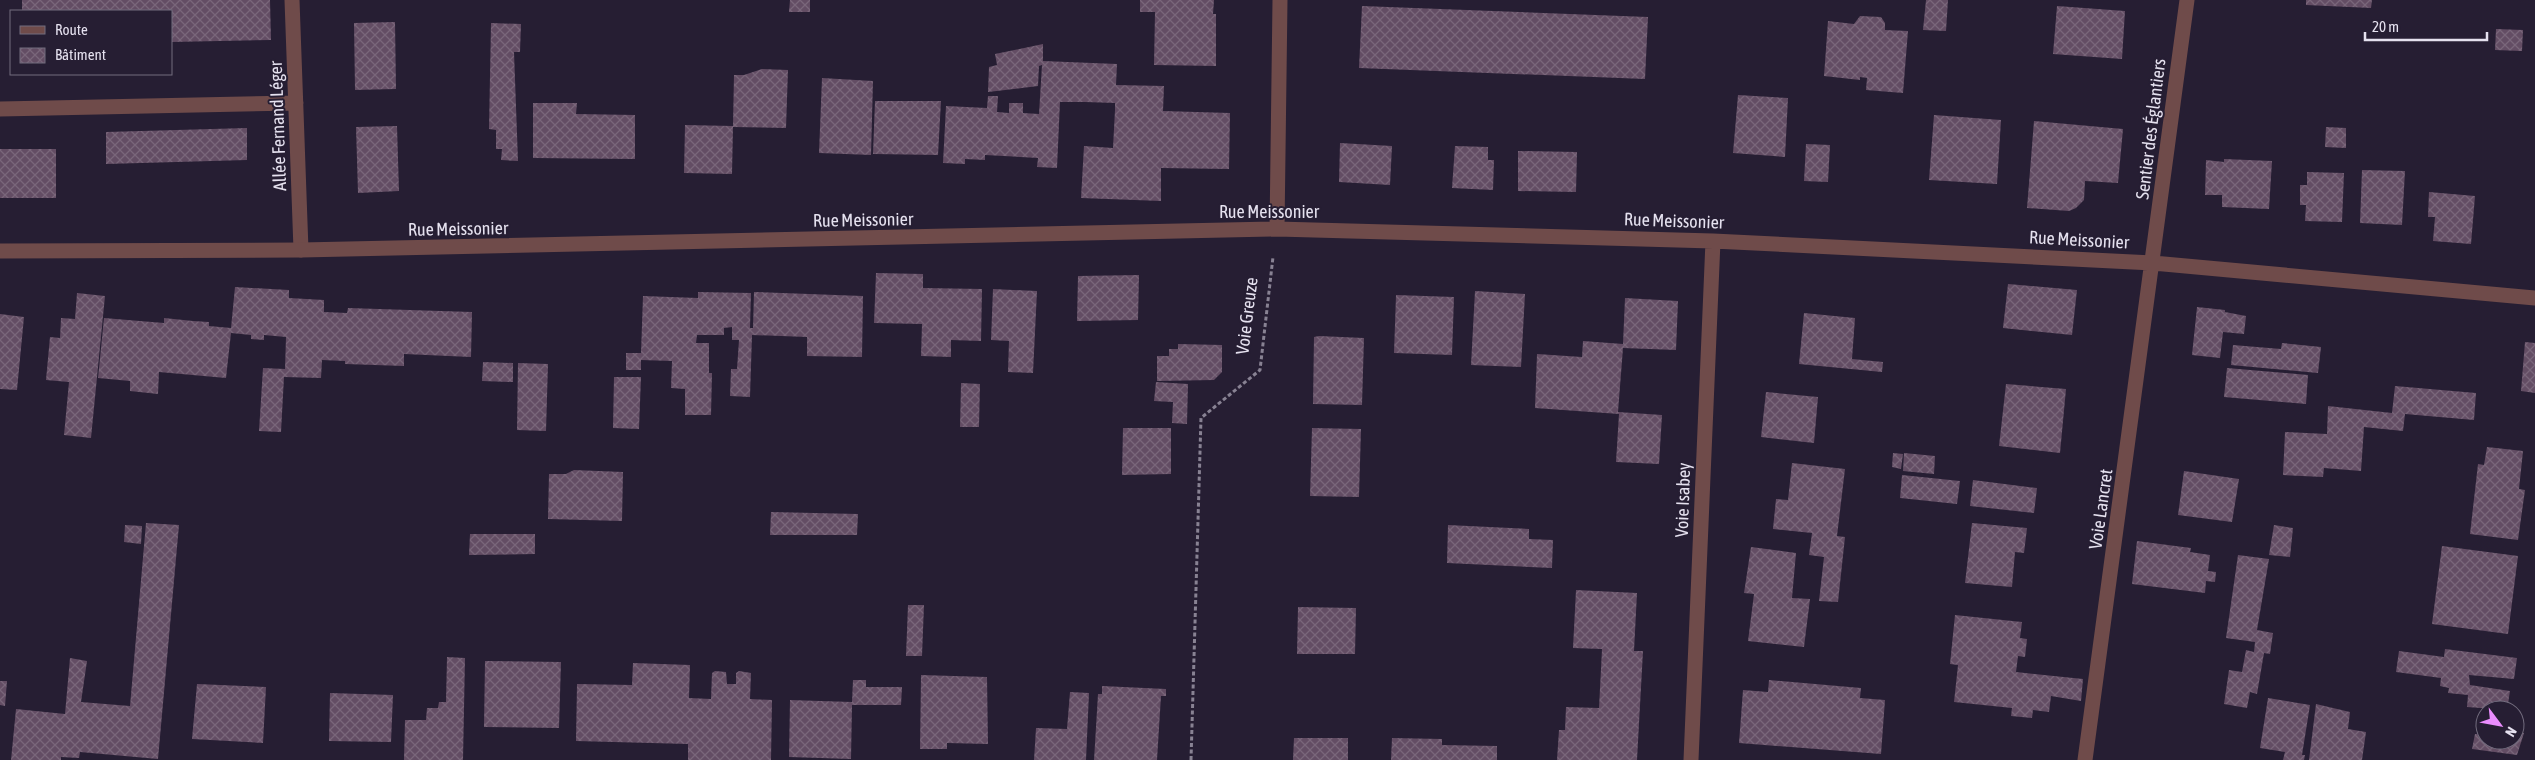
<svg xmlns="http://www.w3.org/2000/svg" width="2535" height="760" font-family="'Asap Condensed',sans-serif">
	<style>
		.building { fill: url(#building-cross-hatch) }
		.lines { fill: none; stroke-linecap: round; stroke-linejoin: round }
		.path { stroke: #888293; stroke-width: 3; stroke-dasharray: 4 2.5; stroke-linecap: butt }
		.lane { stroke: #6f4b4a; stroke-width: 15 }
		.street { stroke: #6f4b4a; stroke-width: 15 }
		.labels { text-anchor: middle; stroke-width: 4; stroke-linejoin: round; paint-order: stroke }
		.street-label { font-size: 18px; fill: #e5e1ef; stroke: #261e33 }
	</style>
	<defs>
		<pattern id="building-cross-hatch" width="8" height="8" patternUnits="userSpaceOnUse" patternTransform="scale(1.25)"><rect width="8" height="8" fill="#634d64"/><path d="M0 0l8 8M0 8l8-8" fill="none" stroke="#79667a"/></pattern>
	</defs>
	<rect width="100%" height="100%" fill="#261e33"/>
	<path class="building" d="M22 0H270L271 40 171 42V11H22Z
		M790 0H810V12H789Z
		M1140 0H1214L1213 14H1216V66L1154 65 1155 12H1140Z
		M1926 0H1948L1946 31 1923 30Z
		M2306 0H2372L2371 8 2306 5Z
		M1362 6 1648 17 1645 79 1359 68Z
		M2057 6 2125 11 2122 59 2053 54Z
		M1860 16 1881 17 1885 23V30L1908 31 1903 93 1866 90 1867 78 1860 77V80L1824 76 1828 21 1854 24Z
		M395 22 396 89 355 90 354 23Z
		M491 23 521 24 520 52H514L518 161 501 160 502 149H496V130L489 129Z
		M2496 29 2523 30 2522 51 2495 50Z
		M1043 44V61L1117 64 1116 85 1164 86 1163 111 1230 113 1229 169 1161 168V201L1081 198 1084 146 1113 148 1115 110V103L1085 102H1060L1057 168 1037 167 1038 158 985 155V160L965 159V164L943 163 946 106 987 108 988 96H998L997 112 1009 113V103H1023V113L1039 114 1042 65 1039 66 1038 86 988 92 989 67 997 65 995 54Z
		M762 69 788 70 786 128 733 127 732 174 684 173 685 125 733 126 734 75H744Z
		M822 78 873 81 871 155 819 153Z
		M1738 95 1788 98 1785 157 1733 153Z
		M875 101H941L938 155 873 154Z
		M533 103H577L576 114 635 115V159L533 158Z
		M1934 115 2001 120 1997 184 1929 180Z
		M2034 121 2123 129 2118 183 2085 181 2084 200 2076 208 2069 211 2027 208Z
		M397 126 399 191 358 193 356 127Z
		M2326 127 2346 128V148L2325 147Z
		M247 128V160L106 164V132Z
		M1340 143 1392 146 1390 185 1339 182Z
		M1806 144 1830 145 1828 182 1804 181Z
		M1455 146 1488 147V160H1494L1493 190 1452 188Z
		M0 149H56V198H0Z
		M1518 151 1577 152 1576 192 1518 191Z
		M2224 159 2272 161 2269 209 2222 207V195H2205L2206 160 2224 162Z
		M2362 170 2405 171 2402 225 2360 223Z
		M2307 172 2344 173 2342 222 2305 221 2306 205H2300V185H2307Z
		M2429 192 2475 196 2471 244 2433 241 2435 217H2428Z
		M876 273 923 274V288L982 289 981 341 951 340V357L921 356 922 324 874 323Z
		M1139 275 1138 320 1077 321 1078 276Z
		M2008 284 2077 290 2072 335 2003 328Z
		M235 287 289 290V298L324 300V312L347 313 348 308 472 312 471 357 404 354V366L345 364V361L322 360 321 378 284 377 281 432 259 431 263 368 285 369 286 337 264 335V340L251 339V335L231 333 226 378 159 372 158 394 130 391V381L98 378 104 318 164 323V318L193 321 209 322V326L231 328Z
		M993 289 1037 291 1033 373 1008 372 1009 341 991 340Z
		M1475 291 1525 294 1521 367 1471 365Z
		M698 292 751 293 750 328H753L754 292 863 296 862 357 807 356V337L752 335 750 397 730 396 731 369H737L739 340H732V327L724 328V335H697L696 343H709V373H712L711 415H685V389L671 388 672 361 641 360V370H626V353H641L643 296 698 298Z
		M77 293 105 296 91 438 64 435 69 382 46 380 50 337 60 338 61 318 75 319Z
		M1396 295 1454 297 1452 355 1394 353Z
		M1625 298 1678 301 1676 350 1623 348 1618 412 1662 415 1659 464 1616 462 1619 414 1535 408 1537 354 1582 357 1583 341 1623 344Z
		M2197 307 2225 310V312L2246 316 2244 334 2223 332 2220 358 2192 355Z
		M1804 313 1855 318 1852 359 1883 362 1882 372 1799 364Z
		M0 314 24 317 17 390 0 389Z
		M1319 336 1364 338 1362 405 1313 404 1314 337Z
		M2525 342 2535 343V393L2521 391Z
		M2282 343 2321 347 2318 373 2231 365 2233 345 2281 349Z
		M1178 344 1222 345V372L1214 380 1157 381V356H1169V349H1178Z
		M483 362 513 363V382L482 381Z
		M518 363 548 364 546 431 517 430Z
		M2227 368 2308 375 2306 404 2224 397Z
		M614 377H641L639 429 613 428Z
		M1156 382 1188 384 1187 424 1172 423 1173 402 1154 401Z
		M961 383 980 384 979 427H960Z
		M2006 384 2066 389 2060 453 1999 446Z
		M2395 386 2476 393 2474 420 2405 414 2403 431 2364 427 2361 471 2324 468 2323 477 2283 475 2285 432 2327 434 2328 406 2392 413Z
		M1766 392 1818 397 1814 443 1761 437Z
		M1123 428H1171V474L1122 475Z
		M1312 428 1361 429 1359 497 1310 496Z
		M2487 447 2523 451 2519 489 2525 490 2518 540 2470 534 2478 464 2484 465Z
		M1893 453 1903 454 1901 469 1892 467Z
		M1904 453 1935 456 1934 474 1903 471Z
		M1792 463 1845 469 1837 536 1845 537 1838 602 1819 601 1824 557 1809 555 1812 533 1773 529 1776 499 1788 500Z
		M574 470 623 472 622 521 548 519 549 474H566Z
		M2184 471 2239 479 2232 522 2178 515Z
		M1902 475 1960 481 1957 504 1900 498Z
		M1973 480 2037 488 2034 513 1970 506Z
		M771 512 858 514 857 535H770Z
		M146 523 179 525 158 759 80 752 79 758 61 757V760H11L16 709 65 714 70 658 87 661 81 702 130 706Z
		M1972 523 2027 528 2024 553 2015 552 2012 587 1965 583Z
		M125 525 142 526 141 544 124 542Z
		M1448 525 1529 529V539L1553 540 1552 568 1447 563Z
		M2274 525 2293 528 2290 557 2269 555Z
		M470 534H535V554L469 555Z
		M2137 541 2191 548 2190 552 2210 555 2208 571 2216 572 2215 582 2206 581 2205 593 2132 584Z
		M2442 546 2518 556 2508 634 2432 624Z
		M1751 547 1796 553 1792 598 1810 599 1804 647 1748 641 1754 594 1744 593Z
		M2238 555 2269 559 2257 630 2273 633 2270 654 2264 653 2257 694 2250 692 2247 708 2224 704 2229 670 2242 672 2246 650 2254 652 2255 642 2226 638Z
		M1576 590 1637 593 1634 651H1643L1637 760H1557L1559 730H1565L1566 707 1599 708 1602 649 1573 648Z
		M908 605H924L922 656H906Z
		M1298 607 1356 608 1355 654H1297Z
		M1955 615 2022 622 2020 638 2027 639 2025 657 2018 656 2016 672 2083 679 2081 701 2051 696 2049 712 2033 710 2032 718 2011 716 2012 708 1954 702 1958 665 1950 664Z
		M2445 649 2517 658 2514 679 2469 675 2470 685 2510 691 2507 710 2467 707 2468 695 2448 693 2449 688 2440 686 2441 678 2396 672 2399 651 2444 657Z
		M447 657 465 658 463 760H404L405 720H426L427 708H438L439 702H446Z
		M485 661 561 662 559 728 484 727Z
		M633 663 690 665 689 698 711 699 712 673 715 671 726 672 727 684H736V673L739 671 751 673 750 699 772 700 771 760H688V744L576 741 577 684 632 685Z
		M921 675 987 677 988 744 947 743V749H920Z
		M853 680H866V687H902L901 705H852L851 759 789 757 790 700 852 702Z
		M1769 680 1861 688 1860 698 1885 700 1881 754 1739 743 1743 690 1768 692Z
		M0 681H7L5 706 0 705Z
		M197 684 266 687 263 743 192 739Z
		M1102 686 1166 689V696H1161L1157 760H1094L1098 694H1102Z
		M1070 692 1089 693 1086 760H1034L1036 728 1067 729Z
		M330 693 393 695 391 742 329 741Z
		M2268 698 2310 705 2302 755H2305L2304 760H2283L2285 752 2260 748Z
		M2316 704 2350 712 2348 729 2366 732 2362 760H2309Z
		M2515 732 2524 733 2517 755 2472 749 2475 734 2485 735V740H2515Z
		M1294 738H1348V760H1293Z
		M1392 738 1442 739V745L1497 746V760H1391Z"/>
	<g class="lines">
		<path class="path" d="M1191 760 1201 418 1260 370 1273 257"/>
		<path class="lane" d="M292 0 301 250
			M0 109 296 103"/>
		<path class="street" d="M1277 229 1280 0
			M0 251 301 250 1277 229 1713 241 2153 263 2535 298
			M1691 760 1713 241
			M2085 760 2187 0"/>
	</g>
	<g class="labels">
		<g class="street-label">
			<text transform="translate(278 126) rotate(-92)" y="6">Allée Fernand Léger</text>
			<text transform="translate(2151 129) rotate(-83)" y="6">Sentier des Églantiers</text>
			<text x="1269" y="218">Rue Meissonier</text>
			<text transform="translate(863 220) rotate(-1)" y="6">Rue Meissonier</text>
			<text transform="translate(1674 221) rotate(2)" y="6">Rue Meissonier</text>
			<text transform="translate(458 229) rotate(-1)" y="6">Rue Meissonier</text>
			<text transform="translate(2079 240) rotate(3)" y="6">Rue Meissonier</text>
			<text transform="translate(1247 316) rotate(-83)" y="6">Voie Greuze</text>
			<text transform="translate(1683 500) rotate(-88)" y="6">Voie Isabey</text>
			<text transform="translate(2101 509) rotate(-82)" y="6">Voie Lancret</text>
		</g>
	</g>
	<rect x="10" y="10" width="162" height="65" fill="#261e33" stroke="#726c7e"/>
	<rect x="20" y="26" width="25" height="8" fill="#6f4b4a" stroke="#726c7e"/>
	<text x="55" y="35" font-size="15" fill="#e5e1ef">Route</text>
	<rect x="20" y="48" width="25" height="15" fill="url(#building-cross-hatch)" stroke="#726c7e"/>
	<text x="55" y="60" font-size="15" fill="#e5e1ef">Bâtiment</text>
	<g transform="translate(2500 725) rotate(122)"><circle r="24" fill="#261e33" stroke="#726c7e"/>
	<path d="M0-4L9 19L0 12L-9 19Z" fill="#ea8dfd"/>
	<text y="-8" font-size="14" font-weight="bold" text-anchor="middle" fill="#e5e1ef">N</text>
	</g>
	<path d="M2365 32v8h122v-8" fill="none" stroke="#e5e1ef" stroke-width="2.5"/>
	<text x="2372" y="32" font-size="15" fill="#e5e1ef" stroke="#261e33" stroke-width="4" paint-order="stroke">20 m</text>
</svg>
